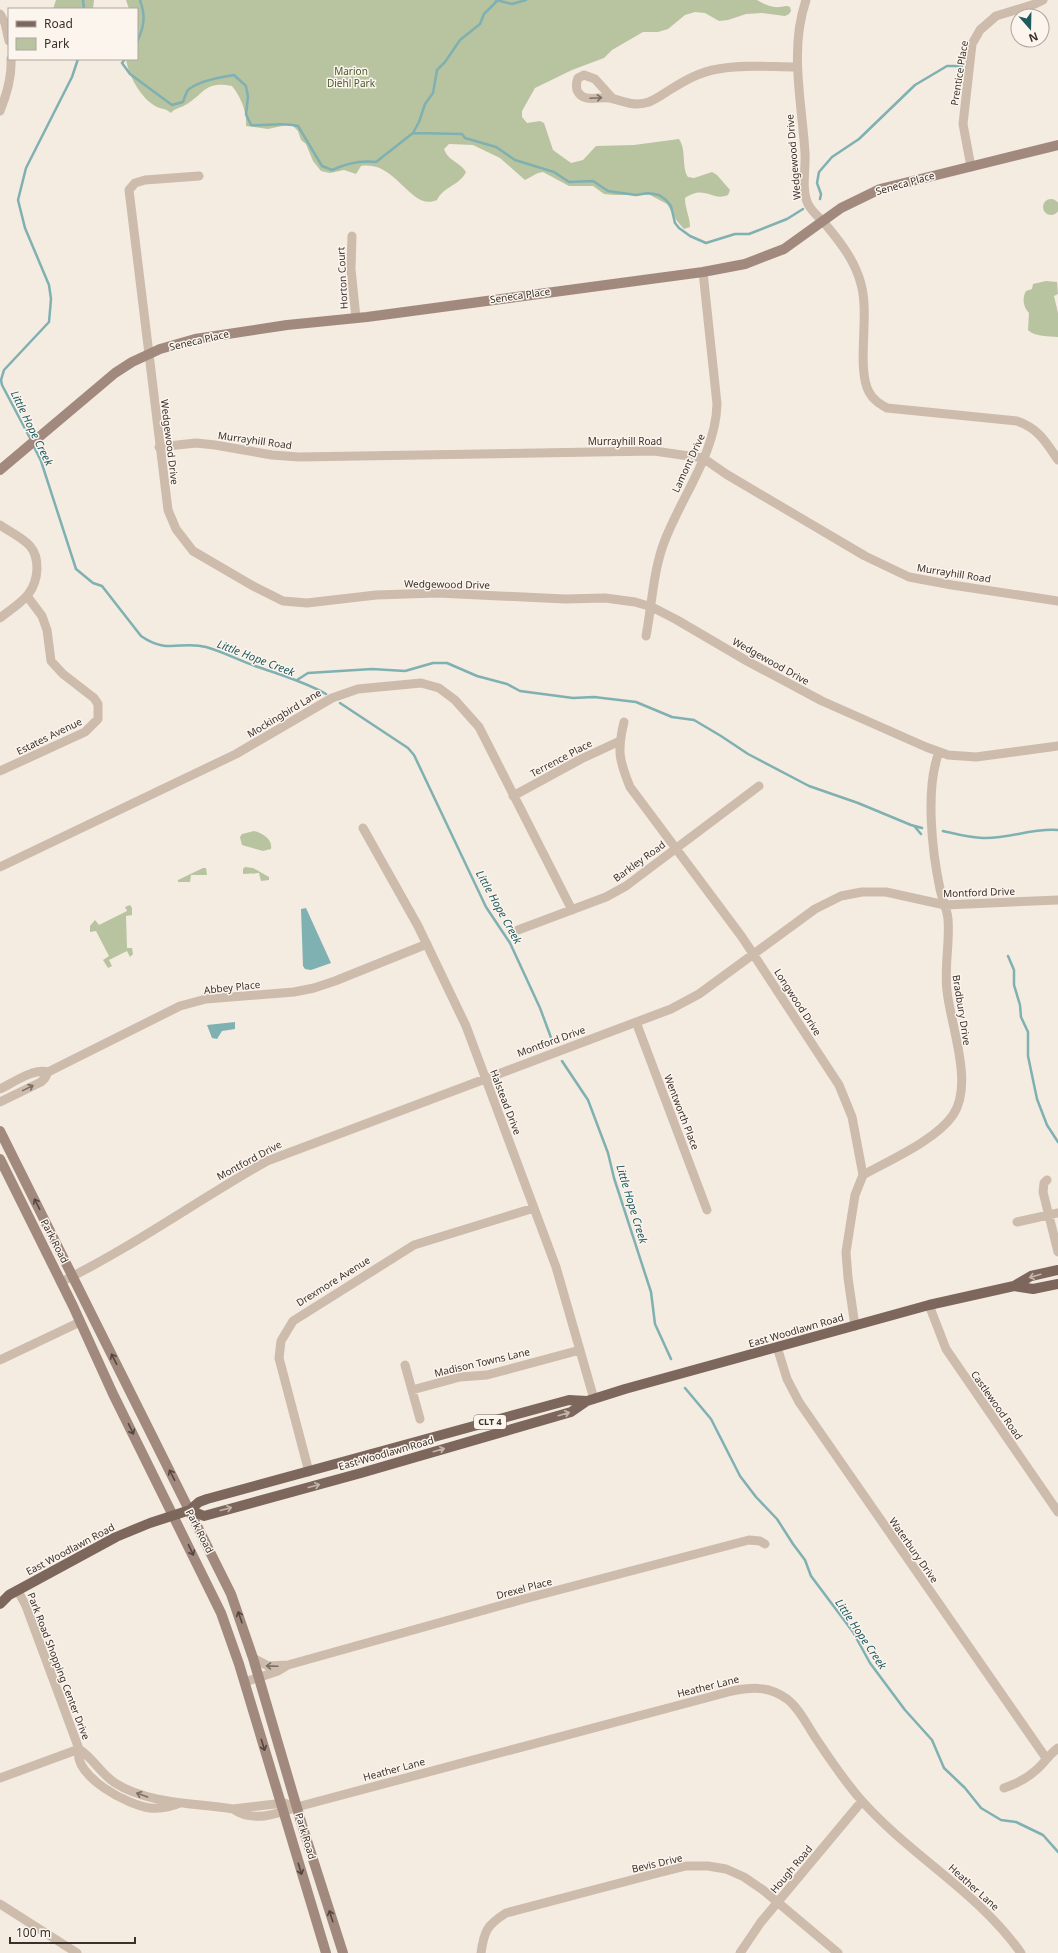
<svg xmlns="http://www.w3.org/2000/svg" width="1058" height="1953" font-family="'Noto Sans',sans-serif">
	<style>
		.green { fill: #b8c4a0 }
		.water { fill: #7fb0b2 }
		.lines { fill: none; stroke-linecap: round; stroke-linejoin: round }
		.stream { stroke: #7fb0b2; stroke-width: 2.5 }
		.street { stroke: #cdbbac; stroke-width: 9 }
		.secondary { stroke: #a18a7d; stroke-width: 10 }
		.primary { stroke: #7d675c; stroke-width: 10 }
		.oneway { stroke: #7d6f65 }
		.oneway2 { stroke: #544640 }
		.oneway3 { stroke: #c2b5ac }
		.labels { text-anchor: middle; stroke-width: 3; stroke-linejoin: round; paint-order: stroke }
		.shield { fill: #fbf5ee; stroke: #756b66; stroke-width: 1 }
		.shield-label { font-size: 9px; font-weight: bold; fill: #3b302b }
		.park-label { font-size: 10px; fill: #4a5a2e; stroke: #fbf5ee }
		.street-label { font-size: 10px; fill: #3b302b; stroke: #fbf5ee }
		.water-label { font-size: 11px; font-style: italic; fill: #1f5a5e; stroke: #fbf5ee }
	</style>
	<rect width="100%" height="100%" fill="#f4ebe1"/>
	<path class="green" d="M56 0H94L93 9H53Z
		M126 0H757C764 4 771 8 780 7 784 7 785 5 790 7L791 11 789 14 785 16 762 13 746 14 728 20 719 21 705 13 695 12 685 15 668 29 658 32H643L612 50 604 58 572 70 535 88 522 111V117L527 123 540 121 544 123 553 150 571 163 583 160 596 146 634 145 679 139C687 151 681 166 688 177L694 178 712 172 717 175 730 190 728 195C712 202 705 184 685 198 685 209 690 217 690 227L684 229 677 221 667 204 650 195H614L604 194 593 186H569L543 172 538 173 525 180 500 158 473 145 449 144 444 149C448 161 459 161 466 172 460 185 443 187 437 200 410 212 397 160 361 166L356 174 344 170 330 173 321 171 313 161 306 144 301 140 298 131 291 124 268 129 246 126C247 112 241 97 232 86 205 81 205 93 187 104 181 108 175 108 171 113 167 109 162 109 157 107 141 99 128 75 126 59H137V9H129Z
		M1043 207a8 8 0 1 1 16 0a8 8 0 1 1-16 0Z
		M1046 281 1057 282 1058 294 1054 296 1058 313V337C1049 336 1035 337 1028 330L1029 313C1023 307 1022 298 1026 291L1032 289 1033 284Z
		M254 831C262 833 273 839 271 849L263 851 242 845 240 837 242 834Z
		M245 867 253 868 269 877V880L261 881 259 873 243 874V869Z
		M203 868H206L207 875H191L190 882H178V880Z
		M130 905 132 908V915L126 916 127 948H132L133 954 130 957 127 951 109 960 112 966 108 968 103 960 109 956 96 931 90 932V926L95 920 99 925 127 911 125 907Z"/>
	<path class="water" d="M306 908 331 963 311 970 305 969 303 966 301 909Z
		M235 1022V1029L222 1031 217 1039 212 1038 207 1025Z"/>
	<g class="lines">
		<path class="stream" d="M83 0 84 9
			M496 0 512 4 526 0
			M137 42C144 27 146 17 140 0
			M125 59 122 63 130 74 172 105 183 102C184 99 186 93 188 90 198 81 221 77 234 75L246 86 248 97 246 114 251 125C267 126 282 122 298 126L322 166 332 170C347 163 360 160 376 162L413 133 419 122 425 104 433 93 437 70 445 62 460 40 480 24 484 14 497 1
			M413 133 462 134 465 138 496 147 515 160 554 172 569 182 593 181 608 191 636 195 648 193 659 195 666 200 671 206 675 223 679 228 690 236 706 243 735 234H749L787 219 803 209
			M820 199 821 194 817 183 819 172 832 157 859 139 915 85 947 66H962
			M31 440 2 385 1 380 4 370 49 322 51 299 49 285 25 228 18 200 26 168 72 77 78 59
			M33 445 41 461 76 569 93 583 102 586 141 636C168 655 181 640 206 647 224 652 240 661 258 667 281 675 305 682 326 694
			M297 680 308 673 372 669 405 671 433 663H447L477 676 507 684 520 691 573 698 594 697 636 702 672 717 694 720 721 736 748 754 809 786 858 803 911 825 922 828
			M340 703 408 748 414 755 486 907 510 943 540 1008 553 1043
			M915 827 921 834
			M943 831C956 834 970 838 983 838 1009 839 1031 828 1058 830
			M1008 956 1014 970V985L1020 1005 1021 1017 1028 1032V1056L1037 1099 1047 1125 1058 1142
			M562 1061 588 1100 608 1153 614 1178 651 1292 655 1324 671 1359
			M685 1388 711 1419 740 1476 756 1497 777 1519 793 1544 805 1560 811 1576 853 1632 870 1663 905 1710 932 1740 944 1768 965 1788 981 1808 1001 1820 1016 1822 1043 1835 1058 1852"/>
		<path class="street" d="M806 0C789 50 802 102 805 153 806 170 801 189 808 204 812 212 820 218 826 225 841 243 855 261 861 284 870 315 856 368 869 392 873 400 880 404 887 408L1017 421C1038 428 1046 442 1058 460
			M0 14 5 23 9 41
			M613 99 595 79 584 75 578 78C576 83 576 86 577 90 583 104 600 96 610 98 624 101 634 107 649 102 656 99 662 95 668 91 684 81 699 72 718 69 744 64 771 67 797 67
			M0 111C7 94 12 78 11 59
			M971 167 963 124 972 44 980 30 996 16 1035 4 1043 0
			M199 176 145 180 135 183 129 190 168 510 176 529 193 551 255 587 283 601 307 603 376 595 438 593 565 599 605 598 635 602 652 607 677 620 747 661 822 701 926 747 948 755 976 757 1058 746
			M352 236 351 269 356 318
			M159 447 196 443 215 445 272 455 299 457 654 451 703 458 726 474 865 556 909 577 952 585 1058 601
			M0 525C10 532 22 537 30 546 36 553 37 560 37 569 36 595 19 603 0 618
			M646 636C652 605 653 570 665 540 682 496 716 452 717 404L703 272
			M624 722C617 751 619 760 630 787L742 937 839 1085 852 1117 863 1175 855 1195 846 1252 848 1278 855 1326
			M0 771 85 732 98 719V704L94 698 63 674 51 661 47 630 42 616 27 596
			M513 796 581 759 620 741
			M363 828 418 926 466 1026 556 1267 594 1399
			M0 867 236 754 332 698 358 689 421 683 439 688 455 700 479 727 572 910
			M518 930 606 897 626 886 759 786
			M636 1022 707 1210
			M48 1072 180 1006 206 999 294 992 314 988 335 981 427 944
			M0 1089C13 1083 33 1068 48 1072L45 1078 41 1082 0 1102
			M863 1175C890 1160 936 1140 953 1115 974 1084 951 1027 947 991 944 967 950 943 948 919 947 908 942 899 940 889 932 851 925 789 939 752
			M1047 1180 1044 1183 1043 1192 1058 1252
			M1017 1222 1058 1213
			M61 1282C133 1247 198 1200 267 1161L671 1009 699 994 815 909 841 896 862 892H886L945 905 1058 900
			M929 1305 946 1349 1058 1512
			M777 1347 787 1379 799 1402 1046 1758
			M0 1360 80 1322
			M405 1365 420 1419
			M412 1390 460 1377 487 1375 580 1350
			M309 1472 279 1358 281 1341 293 1321 414 1245 534 1208
			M288 1665 524 1599 749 1540 760 1541 765 1544
			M245 1682 278 1671 288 1665 268 1666 253 1658
			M0 1778 79 1749 26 1606 18 1591
			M1004 1788C1016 1784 1026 1779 1035 1771 1044 1764 1049 1754 1058 1748
			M180 1803C171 1807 160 1809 150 1808 129 1806 72 1776 79 1749 93 1758 101 1774 115 1783 148 1804 195 1803 233 1809
			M284 1803 297 1807C277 1814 252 1823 233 1809Z
			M297 1807 732 1691C752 1687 769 1686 787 1699 800 1709 808 1727 817 1740 831 1761 845 1782 862 1801 911 1856 978 1892 1021 1953
			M0 1904 77 1953
			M481 1953C484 1931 487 1925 506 1913L658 1873 686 1866H708L726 1869 744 1877 763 1890 838 1953
			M740 1953 761 1922 862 1801"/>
		<path class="secondary" d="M0 470 115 373 132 362 160 349 195 339 287 325 367 317 703 272 745 264 784 249 841 208 880 189 1058 145
			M0 1131 231 1594 253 1658 302 1825 343 1953
			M0 1159 73 1306 113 1394 221 1613 239 1664 326 1953"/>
		<path class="primary" d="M1014 1286 1033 1289 1058 1284
			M190 1510 204 1516 361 1473 571 1412 587 1401 625 1389 929 1305 1014 1286 1031 1276 1058 1270
			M0 1604 9 1595 116 1537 150 1523 190 1510 199 1502 207 1499 569 1400 587 1401"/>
	</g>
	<defs><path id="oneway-shaft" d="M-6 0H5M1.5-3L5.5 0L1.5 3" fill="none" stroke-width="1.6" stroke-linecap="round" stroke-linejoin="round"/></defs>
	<g class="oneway">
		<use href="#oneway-shaft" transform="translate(596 98) rotate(-3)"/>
		<use href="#oneway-shaft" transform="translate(28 1088) rotate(-26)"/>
		<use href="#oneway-shaft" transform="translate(272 1666) rotate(-178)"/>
		<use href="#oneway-shaft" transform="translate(142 1795) rotate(-160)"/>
	</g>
	<g class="oneway2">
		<use href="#oneway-shaft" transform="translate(37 1204) rotate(-117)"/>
		<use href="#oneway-shaft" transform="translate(114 1359) rotate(-117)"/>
		<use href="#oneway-shaft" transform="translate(131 1429) rotate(64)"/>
		<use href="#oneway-shaft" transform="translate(172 1475) rotate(-117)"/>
		<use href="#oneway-shaft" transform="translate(191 1550) rotate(64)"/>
		<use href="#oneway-shaft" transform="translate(240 1617) rotate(-109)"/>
		<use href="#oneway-shaft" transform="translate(263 1745) rotate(73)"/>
		<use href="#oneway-shaft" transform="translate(300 1869) rotate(73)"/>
		<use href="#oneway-shaft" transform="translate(331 1916) rotate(-108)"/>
	</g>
	<g class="oneway3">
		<use href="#oneway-shaft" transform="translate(1035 1276) rotate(164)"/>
		<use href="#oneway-shaft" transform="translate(564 1414) rotate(-16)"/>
		<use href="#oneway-shaft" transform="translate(439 1450) rotate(-16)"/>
		<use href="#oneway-shaft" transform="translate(314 1486) rotate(-15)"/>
		<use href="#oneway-shaft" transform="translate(226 1509) rotate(-15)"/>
	</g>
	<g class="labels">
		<rect class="shield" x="474" y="1415" width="32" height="14" rx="3"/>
		<g class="shield-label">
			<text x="490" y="1425">CLT 4</text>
		</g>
		<g class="park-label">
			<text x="351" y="75">Marion<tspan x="351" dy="12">Diehl Park</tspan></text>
		</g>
		<g class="street-label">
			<text transform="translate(959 73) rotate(-81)" y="4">Prentice Place</text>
			<text transform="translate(793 157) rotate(-95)" y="4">Wedgewood Drive</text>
			<text transform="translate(905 183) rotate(-16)" y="4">Seneca Place</text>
			<text transform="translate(342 278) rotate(-93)" y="4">Horton Court</text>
			<text transform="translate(520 295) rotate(-8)" y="4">Seneca Place</text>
			<text transform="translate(199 340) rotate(-13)" y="4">Seneca Place</text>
			<text transform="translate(255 440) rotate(8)" y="4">Murrayhill Road</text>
			<text x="625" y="445">Murrayhill Road</text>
			<text transform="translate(170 442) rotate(83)" y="4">Wedgewood Drive</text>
			<text transform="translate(688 463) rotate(-65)" y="4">Lamont Drive</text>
			<text transform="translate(954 573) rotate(9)" y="4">Murrayhill Road</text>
			<text transform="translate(447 584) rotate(1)" y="4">Wedgewood Drive</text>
			<text transform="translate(771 661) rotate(29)" y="4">Wedgewood Drive</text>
			<text transform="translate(284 713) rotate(-31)" y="4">Mockingbird Lane</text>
			<text transform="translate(49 736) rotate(-26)" y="4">Estates Avenue</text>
			<text transform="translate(561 758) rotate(-28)" y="4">Terrence Place</text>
			<text transform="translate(639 861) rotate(-36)" y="4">Barkley Road</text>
			<text transform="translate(979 892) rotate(-2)" y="4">Montford Drive</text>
			<text transform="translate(232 987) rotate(-6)" y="4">Abbey Place</text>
			<text transform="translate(798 1002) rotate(57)" y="4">Longwood Drive</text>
			<text transform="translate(962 1010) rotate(81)" y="4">Bradbury Drive</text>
			<text transform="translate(551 1041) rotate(-20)" y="4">Montford Drive</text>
			<text transform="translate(506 1102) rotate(69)" y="4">Halstead Drive</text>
			<text transform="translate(682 1112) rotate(69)" y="4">Wentworth Place</text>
			<text transform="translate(249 1160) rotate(-28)" y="4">Montford Drive</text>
			<text transform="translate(55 1241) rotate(63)" y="4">Park Road</text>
			<text transform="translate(333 1281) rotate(-32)" y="4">Drexmore Avenue</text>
			<text transform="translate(796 1330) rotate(-16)" y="4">East Woodlawn Road</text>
			<text transform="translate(482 1362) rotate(-13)" y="4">Madison Towns Lane</text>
			<text transform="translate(997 1405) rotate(55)" y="4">Castlewood Road</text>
			<text transform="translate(386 1453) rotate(-16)" y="4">East Woodlawn Road</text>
			<text transform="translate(200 1531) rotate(63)" y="4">Park Road</text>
			<text transform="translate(70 1549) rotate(-28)" y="4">East Woodlawn Road</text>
			<text transform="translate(914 1550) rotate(55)" y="4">Waterbury Drive</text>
			<text transform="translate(524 1588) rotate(-15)" y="4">Drexel Place</text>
			<text transform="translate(59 1666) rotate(69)" y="4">Park Road Shopping Center Drive</text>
			<text transform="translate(708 1686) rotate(-14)" y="4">Heather Lane</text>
			<text transform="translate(394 1769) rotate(-15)" y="4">Heather Lane</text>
			<text transform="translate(306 1836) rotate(73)" y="4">Park Road</text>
			<text transform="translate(657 1863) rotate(-13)" y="4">Bevis Drive</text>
			<text transform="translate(791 1869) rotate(-50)" y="4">Hough Road</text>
			<text transform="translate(974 1887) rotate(42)" y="4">Heather Lane</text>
		</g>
		<g class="water-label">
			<text transform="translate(32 428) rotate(64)" y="4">Little Hope Creek</text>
			<text transform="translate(256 658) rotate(21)" y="4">Little Hope Creek</text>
			<text transform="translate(499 907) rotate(61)" y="4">Little Hope Creek</text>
			<text transform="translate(632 1204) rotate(73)" y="4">Little Hope Creek</text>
			<text transform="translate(861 1634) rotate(56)" y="4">Little Hope Creek</text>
		</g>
	</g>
	<rect x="8" y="8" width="130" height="52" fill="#fbf5ee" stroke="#aea6a0"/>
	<rect x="16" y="21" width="20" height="6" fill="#7d675c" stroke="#aea6a0"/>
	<text x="44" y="28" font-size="12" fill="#3b302b">Road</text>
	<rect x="16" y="38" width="20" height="12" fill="#b8c4a0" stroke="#aea6a0"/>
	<text x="44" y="48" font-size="12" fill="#3b302b">Park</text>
	<g transform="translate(1030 28) rotate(160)"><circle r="19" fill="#fbf5ee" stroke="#aea6a0"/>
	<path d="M0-3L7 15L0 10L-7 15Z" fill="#1f5a5e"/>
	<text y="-6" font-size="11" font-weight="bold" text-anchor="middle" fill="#3b302b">N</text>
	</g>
	<path d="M10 1937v6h125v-6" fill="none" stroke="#3b302b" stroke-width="2"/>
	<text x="16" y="1937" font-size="12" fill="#3b302b" stroke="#fbf5ee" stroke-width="3" paint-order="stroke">100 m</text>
</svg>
